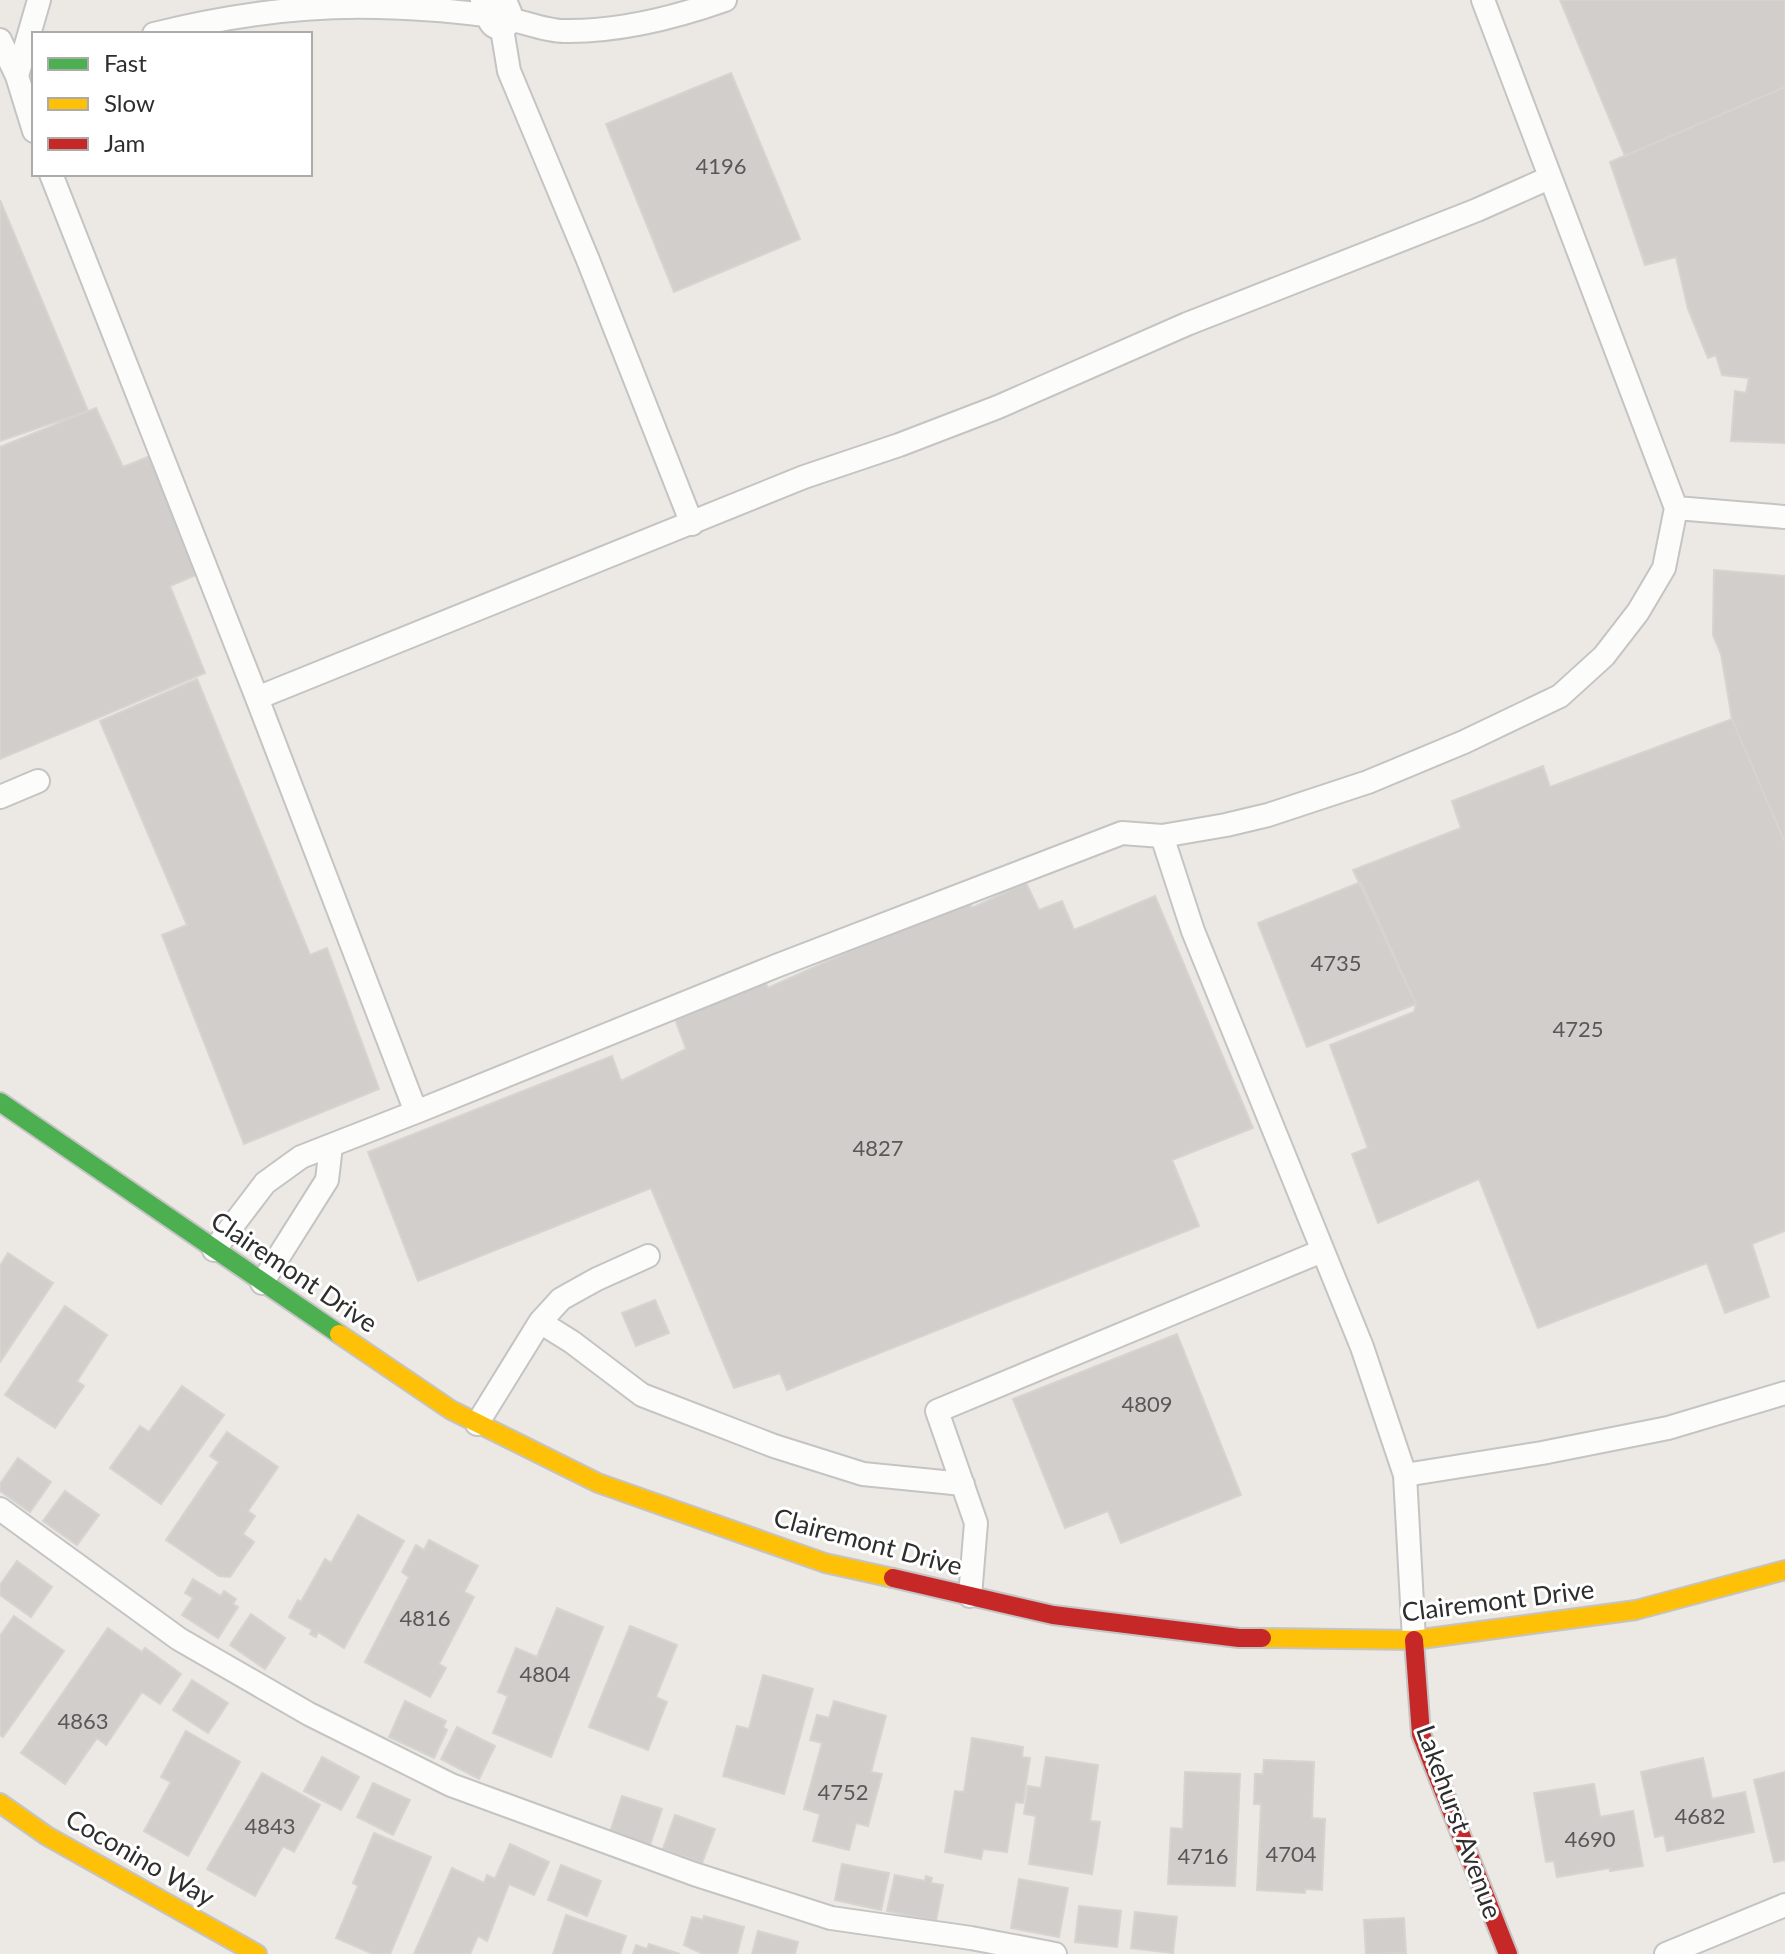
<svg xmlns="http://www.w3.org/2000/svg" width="1785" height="1954" font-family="Lato,sans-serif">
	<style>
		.building { fill: #d1cecb; stroke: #d7d4d0; stroke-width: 2 }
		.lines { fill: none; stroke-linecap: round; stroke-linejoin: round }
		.lane-casing { stroke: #c5c4c5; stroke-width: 26 }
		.street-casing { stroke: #c5c4c5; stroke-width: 48 }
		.fast-casing { stroke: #c5c4c5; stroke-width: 22 }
		.slow-casing { stroke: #c5c4c5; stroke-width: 22 }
		.jam-casing { stroke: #c5c4c5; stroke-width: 22 }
		.lane { stroke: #fcfcfb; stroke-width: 22 }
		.street { stroke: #fcfcfb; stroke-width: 44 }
		.fast { stroke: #4caf50; stroke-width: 18 }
		.slow { stroke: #ffc107; stroke-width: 18 }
		.jam { stroke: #c62828; stroke-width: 18 }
		.labels { text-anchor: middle; stroke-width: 6; stroke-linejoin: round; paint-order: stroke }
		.number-label { font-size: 22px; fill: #585857 }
		.street-label { font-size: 26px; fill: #2e2e2e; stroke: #fff }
	</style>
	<rect width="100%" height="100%" fill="#ece8e4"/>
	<path class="building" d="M1560 0H1785V87L1625 156Z
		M731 73 800 239 674 292 606 124Z
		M1785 87V443L1731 441 1735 391 1746 393 1749 378 1722 375 1716 355 1708 358 1688 309 1676 257 1645 265 1610 162Z
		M0 200 88 411 0 441Z
		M96 408 123 467 150 456 196 575 170 586 205 673 0 759V447Z
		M1714 570 1785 576V843L1732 719 1721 654 1713 635Z
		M197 679 310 955 327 948 379 1089 244 1144 162 935 187 925 100 721Z
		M1732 719 1785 843V1231L1752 1244 1769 1297 1725 1313 1707 1263 1538 1328 1479 1179 1378 1223 1352 1154 1368 1148 1330 1045 1414 1012 1416 1004 1353 870 1461 828 1452 801 1543 766 1550 787Z
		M1361 882 1416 1004 1307 1047 1258 923Z
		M1026 883 1039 910 1062 901 1074 930 1155 896 1253 1128 1172 1160 1199 1226 787 1390 780 1373 734 1388 651 1188 418 1281 368 1152 612 1056 621 1081 686 1049 674 1016 764 979 768 988 968 898 972 908Z
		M8 1253 53 1283 0 1362V1266Z
		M655 1300 669 1333 636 1346 622 1313Z
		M65 1306 107 1335 77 1381 84 1386 55 1428 5 1395Z
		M1177 1334 1241 1495 1121 1543 1108 1511 1065 1528 1013 1399Z
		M182 1386 224 1415 161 1504 110 1468 140 1426 149 1432Z
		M227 1432 278 1467 248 1511 255 1516 243 1534 254 1542 230 1577 219 1576 166 1540 219 1462 210 1456Z
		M18 1458 51 1482 30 1512 0 1491V1484Z
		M65 1491 99 1515 77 1545 43 1521Z
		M358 1515 404 1541 344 1648 318 1632 316 1637 310 1634 312 1630 289 1617 298 1600 301 1602 325 1559 331 1563Z
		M429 1540 478 1566 464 1592 474 1597 439 1664 446 1668 430 1697 365 1662 409 1577 402 1572 416 1545 424 1550Z
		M17 1561 52 1587 31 1617 0 1595V1585Z
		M193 1579 221 1596 224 1591 236 1599 233 1604 238 1607 218 1638 182 1615 193 1598 185 1593Z
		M557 1608 603 1627 551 1757 493 1733 508 1696 498 1692 516 1648 537 1657Z
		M251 1614 285 1638 265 1669 230 1645Z
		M14 1616 64 1651 3 1737 0 1735V1636Z
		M630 1626 677 1645 656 1697 667 1702 648 1750 589 1727Z
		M108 1628 142 1652 145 1648 181 1674 160 1704 142 1692 106 1745 97 1738 65 1784 21 1753Z
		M763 1675 813 1689 784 1794 723 1776 737 1726 749 1729Z
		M192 1680 228 1703 208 1733 173 1710Z
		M405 1701 446 1721 443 1727 447 1730 434 1758 389 1737Z
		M834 1701 886 1716 871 1772 882 1774 868 1826 856 1823 849 1850 813 1841 820 1814 804 1809 822 1743 810 1740 817 1715 829 1718Z
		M457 1727 495 1746 479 1779 441 1759Z
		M186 1731 240 1762 188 1856 144 1831 171 1782 161 1777Z
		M972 1738 1023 1747 1022 1757 1030 1758 1023 1803 1015 1802 1007 1852 983 1849 981 1859 945 1852 955 1791 964 1792Z
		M322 1757 359 1777 341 1810 304 1791Z
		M1046 1757 1098 1765 1090 1821 1100 1822 1092 1874 1029 1864 1036 1816 1024 1814 1028 1786 1041 1788Z
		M1703 1758 1712 1799 1745 1792 1754 1832 1667 1851 1664 1835 1655 1837 1641 1772Z
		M1264 1760 1314 1762 1312 1818 1325 1819 1322 1890 1305 1889V1893L1257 1890 1261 1804H1254L1255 1774H1263Z
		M1185 1772 1240 1774 1235 1886 1168 1884 1171 1828 1183 1829Z
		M1785 1772V1860L1774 1862 1754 1780Z
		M262 1773 320 1805 294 1852 283 1846 255 1896 207 1869Z
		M373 1783 410 1800 393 1835 357 1817Z
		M1594 1784 1600 1817 1633 1811 1643 1866 1610 1871V1868L1557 1877 1554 1861 1546 1862 1534 1793Z
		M622 1796 662 1809 650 1845 610 1832Z
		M675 1815 715 1829 702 1863 663 1849Z
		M374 1833 431 1857 390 1954H373L336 1938 358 1886 353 1883Z
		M510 1844 549 1862 534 1895 509 1884 487 1941 478 1936 470 1954H414L452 1868 484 1883 487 1875 495 1879Z
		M842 1864 889 1873 881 1910 835 1900Z
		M561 1865 601 1881 587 1916 548 1900Z
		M895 1875 925 1881 926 1876 932 1878 931 1883 943 1885 936 1921 887 1911Z
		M1019 1879 1068 1888 1059 1937 1011 1928Z
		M1079 1906 1121 1911 1117 1947 1075 1942Z
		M1135 1912 1177 1917 1173 1953 1131 1948Z
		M566 1915 626 1936 620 1954H553Z
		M704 1916 744 1927 737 1954H703L684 1945 692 1917 703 1920Z
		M1404 1918 1406 1953 1366 1954 1364 1920Z
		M758 1931 798 1942 795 1954H752Z
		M649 1944 680 1954H633L636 1945 647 1949Z"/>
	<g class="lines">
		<defs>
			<path id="lane" d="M1483 0 1676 508 1785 517
				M500 17 509 71 588 260 692 524
				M154 34C226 16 303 5 377 7 417 8 460 11 499 17 521 20 543 31 564 31 620 32 674 18 725 0
				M0 40 17 76 34 131
				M17 76 39 0
				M51 174 257 698
				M0 797 38 781
				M416 1112 776 966 1122 833 1162 836
				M214 1250 265 1183 301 1157 416 1112 257 698 804 477 899 445 998 407 1187 324 1477 210 1549 178
				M262 1283 327 1180 331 1146
				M540 1322 561 1299 597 1279 648 1256
				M477 1424 540 1322 572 1342 642 1395 774 1446 863 1474 963 1484
				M1405 1475 1542 1453 1668 1428 1785 1393
				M0 1509 179 1639 309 1714 451 1785 694 1874 831 1918 971 1938 1055 1954
				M970 1596 976 1523 937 1411 1322 1251
				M1414 1640 1405 1475 1362 1347 1193 931 1162 836 1226 825 1268 815 1368 782 1464 742 1560 696 1604 656 1638 612 1664 568 1676 508
				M1666 1954 1785 1905"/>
			<path id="street" d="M493 0 500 17"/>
			<path id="fast" d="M0 1102 339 1334"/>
			<path id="slow" d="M339 1334 451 1410 598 1483 825 1563 893 1578
				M1262 1638 1414 1640 1636 1610 1785 1570
				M0 1803 47 1836 257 1954"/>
			<path id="jam" d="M893 1578 1053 1615 1239 1638H1262
				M1414 1640 1421 1734 1508 1954"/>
		</defs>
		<use href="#lane" class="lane-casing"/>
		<use href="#street" class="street-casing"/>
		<use href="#fast" class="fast-casing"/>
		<use href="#slow" class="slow-casing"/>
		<use href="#jam" class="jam-casing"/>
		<use href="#lane" class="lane"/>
		<use href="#street" class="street"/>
		<use href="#fast" class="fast"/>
		<use href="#slow" class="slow"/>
		<use href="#jam" class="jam"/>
	</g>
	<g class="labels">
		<g class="number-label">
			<text x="721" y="174">4196</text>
			<text x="1336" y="971">4735</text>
			<text x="1578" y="1037">4725</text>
			<text x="878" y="1156">4827</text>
			<text x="1147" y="1412">4809</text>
			<text x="425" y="1626">4816</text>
			<text x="545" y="1682">4804</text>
			<text x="83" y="1729">4863</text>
			<text x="843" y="1800">4752</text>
			<text x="1700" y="1824">4682</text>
			<text x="270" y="1834">4843</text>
			<text x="1590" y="1847">4690</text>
			<text x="1291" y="1862">4704</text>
			<text x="1203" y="1864">4716</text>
		</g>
		<g class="street-label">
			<text transform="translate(294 1272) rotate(34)" y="9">Clairemont Drive</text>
			<text transform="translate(868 1542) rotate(15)" y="9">Clairemont Drive</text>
			<text transform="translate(1498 1601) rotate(-7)" y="9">Clairemont Drive</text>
			<text transform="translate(1459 1822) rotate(70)" y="9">Lakehurst Avenue</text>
			<text transform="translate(140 1858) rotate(30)" y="9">Coconino Way</text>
		</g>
	</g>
	<rect x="32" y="32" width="280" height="144" fill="#ffffff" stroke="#ababab" stroke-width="2"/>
	<rect x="48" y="58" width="40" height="12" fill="#4caf50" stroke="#ababab" stroke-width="2"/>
	<text x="104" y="72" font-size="24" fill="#2e2e2e">Fast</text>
	<rect x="48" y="98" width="40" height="12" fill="#ffc107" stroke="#ababab" stroke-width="2"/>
	<text x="104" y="112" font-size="24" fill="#2e2e2e">Slow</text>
	<rect x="48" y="138" width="40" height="12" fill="#c62828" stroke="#ababab" stroke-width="2"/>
	<text x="104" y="152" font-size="24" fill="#2e2e2e">Jam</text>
</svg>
